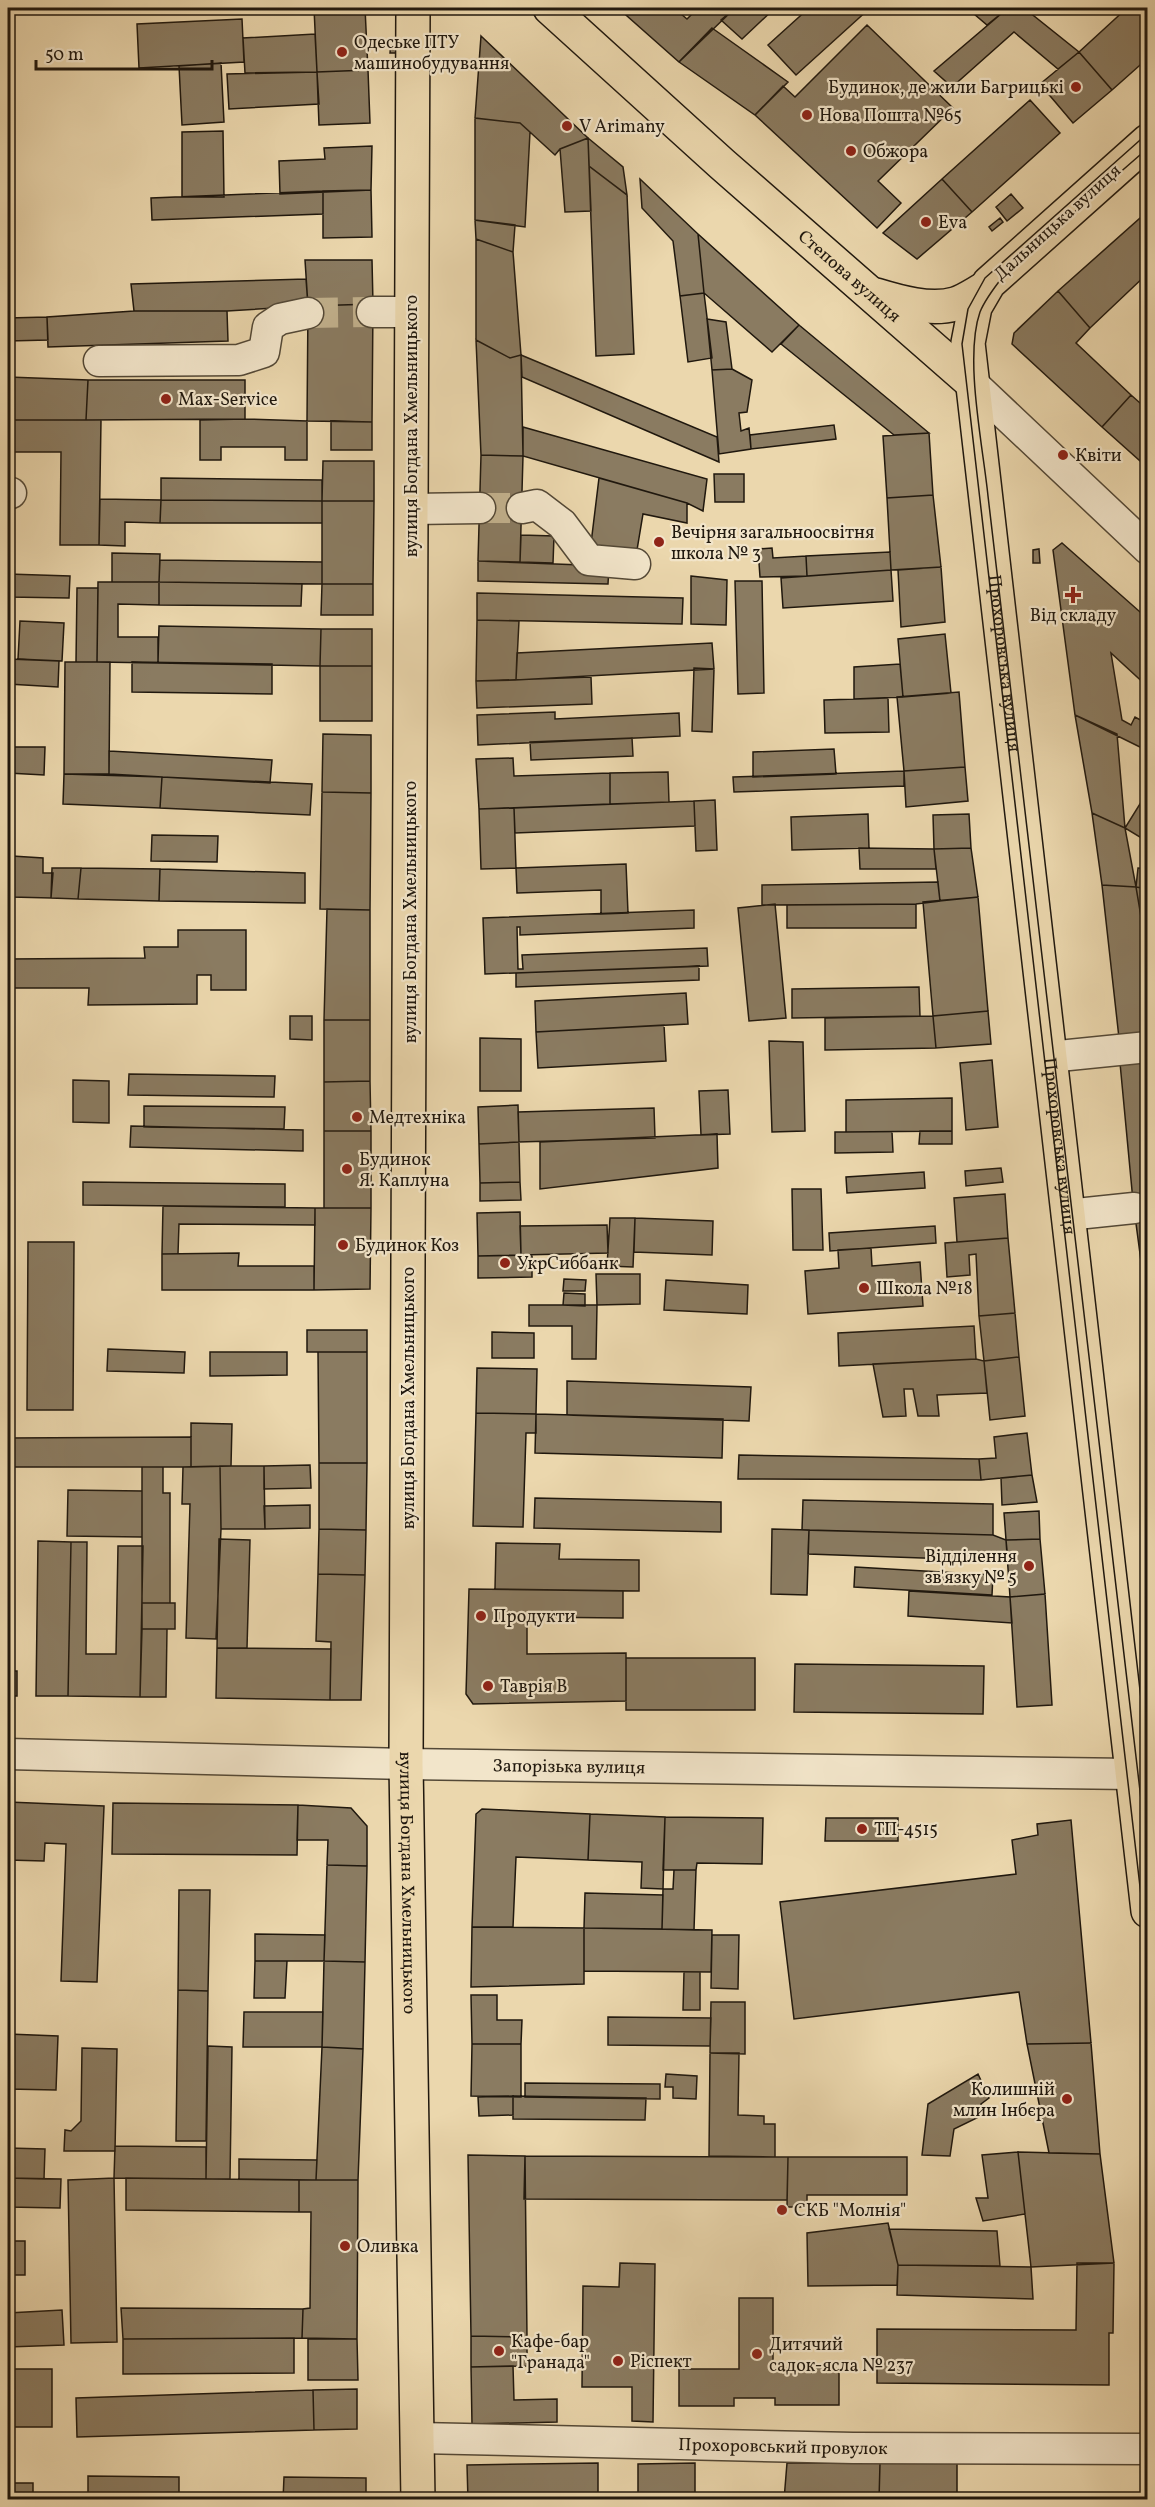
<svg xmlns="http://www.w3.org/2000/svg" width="1155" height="2507" font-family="Vollkorn,serif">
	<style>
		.building { fill: #8a7b61; stroke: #20180e; stroke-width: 1.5 }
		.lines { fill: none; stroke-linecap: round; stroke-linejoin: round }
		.minor-tunnel { stroke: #c2b18d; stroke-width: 30; stroke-dasharray: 30 15; stroke-linecap: butt }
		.minor-casing { stroke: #534836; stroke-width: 33 }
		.major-casing { stroke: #20180e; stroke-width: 36 }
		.minor { stroke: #f2e5ca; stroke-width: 30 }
		.major { stroke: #ebd7ad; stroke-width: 33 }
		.tram { stroke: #20180e; stroke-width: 1.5 }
		.poi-dot { fill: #8f2418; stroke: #f2e5ca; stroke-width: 2 }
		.labels { text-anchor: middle; stroke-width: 4.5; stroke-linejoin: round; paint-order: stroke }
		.poi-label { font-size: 18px; fill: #20180e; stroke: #f2e5ca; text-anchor: start }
		.street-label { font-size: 18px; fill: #20180e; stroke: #f2e5ca }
	</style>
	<rect width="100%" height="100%" fill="#ebd7ad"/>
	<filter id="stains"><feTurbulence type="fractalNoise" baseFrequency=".00333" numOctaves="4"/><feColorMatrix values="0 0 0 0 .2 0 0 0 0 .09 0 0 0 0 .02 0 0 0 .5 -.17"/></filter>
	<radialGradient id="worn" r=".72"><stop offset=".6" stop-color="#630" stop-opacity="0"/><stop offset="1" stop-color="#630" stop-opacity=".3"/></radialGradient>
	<path class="building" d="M314 8H365L368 70 317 72Z
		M618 8H674L687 19 694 12 690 8H735L679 62Z
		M735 8H775L742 39 721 20Z
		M809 8H870L796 75 768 45Z
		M967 8H1008L987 25Z
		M1008 8H1024L1079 52 1058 69 1014 32 952 87 934 71Z
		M1127 8H1148V58L1112 90 1079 52Z
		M242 19 244 62 139 68 137 24Z
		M867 25 953 108 878 181 901 203 877 228 755 115 783 86 795 97Z
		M712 28 788 82 755 115 679 62Z
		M315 34 317 72 245 73 243 38Z
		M481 36 588 138 560 149 555 155 520 123 475 118Z
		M391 41H396V53H390Z
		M1079 52 1112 90 1073 123 1040 84Z
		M221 63 224 122 182 125 179 66Z
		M368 70 370 123 319 125 317 72Z
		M317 72 319 104 229 109 227 74Z
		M1030 100 1060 133 972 212 942 179Z
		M475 118 520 123 530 132 525 227 475 220Z
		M223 131 224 197H182V132Z
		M588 138 623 167 627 195 589 166Z
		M588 138 591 211 565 212 560 149Z
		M372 146 371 190 280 194 279 161 325 159 324 148Z
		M589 166 627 195 634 354 596 356Z
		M640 179 698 234 704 293 680 296 673 241 642 208Z
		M942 179 972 212 917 259 883 233Z
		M371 190 372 237 323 238V191Z
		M323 191V214L152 220 151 198Z
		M1011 194 1023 208 1007 221 996 207Z
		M1148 211V273L1090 328 1058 291Z
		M1000 218 1003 222 992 231 989 227Z
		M475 220 515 225 513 252 476 239Z
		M698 234 799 325 772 352 704 293Z
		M476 239 513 252 521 355 510 358 476 340Z
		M305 260H372L373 304 308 306Z
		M306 279 308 306 227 311H134L131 284Z
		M1058 291 1090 328 1076 343 1131 395 1102 427 1012 344 1014 333Z
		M704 293 712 358 688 362 680 296Z
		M373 304 372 422 307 421 308 306Z
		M134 311H227L228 341 48 347 47 317Z
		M47 317 48 340 8 341V318Z
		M707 319 726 322 732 369 712 370Z
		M799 325 929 433 894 435 781 344Z
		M476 340 510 358 521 355 523 456 481 455Z
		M521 355 717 437 719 462 522 377Z
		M732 369 752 380 747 412 739 413 741 431 749 428 751 449 719 454 712 370Z
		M8 377 88 380 86 420H8Z
		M88 380H245V419L86 420Z
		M1131 395 1148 410V468L1102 427Z
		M245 419 307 421V460H285V447H221V460H200V420Z
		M8 420H101L99 545H60L61 452H8Z
		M331 421 372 422V450H331Z
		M834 425 836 439 751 449 750 435Z
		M523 427 707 479 703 511 687 503 523 456Z
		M929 433 933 495 887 498 883 436Z
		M481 455 523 456 520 562 478 561Z
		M323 461H374V501H322Z
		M714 474H744V502H715Z
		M161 478 322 480V501L161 500Z
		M599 478 687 503V523L643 514 634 568 589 560Z
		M933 495 941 567 891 570 887 498Z
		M100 499 161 500 160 523 125 522V546L99 545Z
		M161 500 322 501V523H160Z
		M322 501H374L373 584H322Z
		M521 535 554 536 553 563 520 562Z
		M1062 543 1148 619V687L1111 653 1122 720 1131 725 1135 717 1148 724V751L1075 715 1053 550Z
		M772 548 773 558 806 556 807 576 760 577 758 549Z
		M1039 549 1040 563H1033V550Z
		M890 552 891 570 807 576 806 556Z
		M112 553 160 554 159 582H112Z
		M160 560 322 562V584L159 582Z
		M478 561 609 566 608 584 478 581Z
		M941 567 945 622 901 627 898 570Z
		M891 570 893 601 783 608 781 578Z
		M8 574 70 576 69 598 8 597Z
		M691 576 727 580 726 625 691 624Z
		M735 581H762L764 693 738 694Z
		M98 582H159V605L118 604V637H158V663L97 662Z
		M159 582 302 584 301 606 159 605Z
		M322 584H373V615H321Z
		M77 588H98L97 662H76Z
		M477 593 683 598 682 624 477 620Z
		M477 620 519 621 516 680 476 681Z
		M20 621 64 623 62 661 18 659Z
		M159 626 321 629 320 666 158 663Z
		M321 629H372V666H320Z
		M945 634 951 693 903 697 898 639Z
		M712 643 714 669 516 680 517 653Z
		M8 659 59 661 58 687 8 684Z
		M65 662H110L109 774H64Z
		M132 662 272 664V694L132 692Z
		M900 664 903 697 854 699V667Z
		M320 666H372V721H320Z
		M694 668 714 669 712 732 692 731Z
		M591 677 592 704 477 708 476 681Z
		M959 692 965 767 904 771 897 697Z
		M888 698 889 732 825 733 824 700Z
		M555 712V719L679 713 680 736 478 745 477 715Z
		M1075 715 1117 734 1125 828 1092 813Z
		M323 734 371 735V793L322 792Z
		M632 738 633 756 531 760 530 742Z
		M8 747H45L44 775 8 773Z
		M834 749 836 774 753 777V752Z
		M109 751 272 760 270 783 109 774Z
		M513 758 514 776 610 773V804L479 809 476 759Z
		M965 767 968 801 906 807 904 771Z
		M904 771V786L734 792 733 777Z
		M668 772 669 802 610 804V773Z
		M64 774 162 777 160 808 63 804Z
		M162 777 312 784 310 815 160 808Z
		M322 792 371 793 370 910 320 909Z
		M1143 799 1148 802V842L1125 828Z
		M715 800 717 850 696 851 694 801Z
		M694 801 695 826 515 833 514 808Z
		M514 808 516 868 481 869 479 809Z
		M1092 813 1125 828 1136 887 1102 885Z
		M868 814 869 848 792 850 791 817Z
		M969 814 971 848 934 849 933 815Z
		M152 835 218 836 217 862 151 861Z
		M859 848 934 849 936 869H860Z
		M971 848 978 897 940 901 934 849Z
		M12 856 43 858V873H53L51 898 11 897Z
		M626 864 628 913 601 914V890L517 893 516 868Z
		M52 868H81L78 899 51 898Z
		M81 868 160 869 159 901 78 899Z
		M1138 868 1148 869V889L1136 887Z
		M160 869 305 873V903L159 901Z
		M938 882 940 901 916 904 762 905V885Z
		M1102 885 1136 887 1148 958V1035L1119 1038Z
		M1136 887 1148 889V958Z
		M978 897 988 1011 933 1016 923 902Z
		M775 904 786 1018 749 1021 738 908Z
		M916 904V928H787V905Z
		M327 909 370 910V1020H324Z
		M694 910V928L520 935V927H517L518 969H523L522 955 707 948 708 966 485 974 483 918Z
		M178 930H246V990H211V975H197V1004L88 1005 89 988H8V959L145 958 144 947H178Z
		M699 966V980L516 987V973Z
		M919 987 920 1016 792 1018V989Z
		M686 993 688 1024 536 1032 535 1001Z
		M988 1011 991 1044 936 1048 933 1016Z
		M290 1016H312V1040L290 1039Z
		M933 1016 936 1048 825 1050V1018Z
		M324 1020H370V1081L324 1082Z
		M664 1025 666 1061 538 1068 536 1032Z
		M480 1038 521 1039V1091H480Z
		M769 1041 803 1042 805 1131 772 1132Z
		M992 1060 998 1127 966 1130 960 1063Z
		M1148 1060V1200L1133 1201 1120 1063Z
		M129 1074 275 1076 274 1097 128 1095Z
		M73 1080 109 1081V1123L73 1122Z
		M370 1081 371 1131H324V1082Z
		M728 1090 730 1134 701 1135 699 1091Z
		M952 1098V1131L846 1132V1100Z
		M518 1105 519 1142 479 1144 478 1107Z
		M144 1106 285 1107 284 1129 144 1127Z
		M654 1108 655 1138 519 1142 518 1112Z
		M131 1126 303 1130V1151L130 1147Z
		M324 1131H371V1208H324Z
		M920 1131H952V1144H919Z
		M835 1132H892L893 1152 835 1153Z
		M717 1134 718 1168 540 1189V1142Z
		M519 1142 520 1182 480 1183 479 1144Z
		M1001 1168 1003 1182 966 1186 965 1171Z
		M924 1172 925 1188 847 1193 846 1177Z
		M83 1182 285 1184V1207L83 1205Z
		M520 1182 521 1200 480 1201V1183Z
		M792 1189H821L823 1250H793Z
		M1005 1194 1008 1238 957 1242 954 1198Z
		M1148 1200V1314L1133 1201Z
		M163 1206 315 1208V1225L179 1224 178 1254H162Z
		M315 1208H371L370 1289 314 1290Z
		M520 1212 521 1255 478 1256 477 1213Z
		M610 1218H635L633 1267 607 1266Z
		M635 1218 713 1221 712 1255 634 1252Z
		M607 1225 608 1253 521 1255 520 1226Z
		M935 1226 936 1243 830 1251 829 1233Z
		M1008 1238 1015 1313 979 1316 976 1254 969 1255 970 1275 947 1277 945 1243Z
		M28 1242H74L73 1410H27Z
		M871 1248 872 1266 920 1262 923 1306 808 1314 805 1271 839 1268 838 1250Z
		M239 1253 238 1266H314V1290H162V1254Z
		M532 1255V1277L478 1278V1256Z
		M596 1274H640V1304L597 1305Z
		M564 1279 586 1280 585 1291H563Z
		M666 1280 748 1285 747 1314 664 1310Z
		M564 1293 585 1294V1306L563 1305Z
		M529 1305H597L596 1359H572V1326H529Z
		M1015 1313 1019 1357 984 1361 979 1316Z
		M974 1326 976 1359 839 1366 838 1333Z
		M307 1330H367V1352H307Z
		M492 1332 534 1333V1358H492Z
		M108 1349 185 1352 184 1373 107 1371Z
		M210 1352H287V1375L210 1376Z
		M318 1352H367V1463H319Z
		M1019 1357 1025 1416 990 1420 984 1361Z
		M976 1359 984 1361 987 1393 937 1395 939 1416H918L913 1389H904L906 1416 883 1417 873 1364Z
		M477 1368 537 1369 536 1414 476 1413Z
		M567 1381 751 1387 749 1421 567 1415Z
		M476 1413 536 1414V1433H526L523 1527 473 1526Z
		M536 1414 723 1419 722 1458 535 1453Z
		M191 1423 232 1424 231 1466 191 1467Z
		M1027 1433 1032 1475 981 1480 979 1459 996 1458 994 1437Z
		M191 1437V1467H8V1438Z
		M739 1455 979 1459 981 1480 738 1479Z
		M319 1463H367L366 1530 319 1529Z
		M310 1465 311 1488 264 1489V1466Z
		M220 1466H264L265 1529H221Z
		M220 1466 221 1529 216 1639 186 1638 190 1504H182L183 1467Z
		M142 1467H163V1493H170V1603H142Z
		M1032 1475 1037 1502 1002 1505 1001 1478Z
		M68 1490 142 1491V1537L67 1536Z
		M535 1498 721 1502V1532L534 1528Z
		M803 1500 993 1504V1535L802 1530Z
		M310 1505V1528L265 1529 264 1506Z
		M1039 1511 1040 1539 1006 1540 1004 1513Z
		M319 1529 366 1530 365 1575 318 1574Z
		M772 1529 809 1530 807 1595 771 1594Z
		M809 1530 993 1535 1006 1540 1008 1561 808 1554Z
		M219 1539 250 1540 247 1648H217Z
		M1040 1539 1045 1594 1010 1597 1006 1540Z
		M38 1541 71 1542 68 1696H36Z
		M71 1542H87L86 1654H116L118 1546H143L140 1697 68 1696Z
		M496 1543 560 1544 559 1559 639 1560V1591L495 1589Z
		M855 1567 993 1575 992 1595 854 1587Z
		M318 1574 365 1575 361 1700H330L331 1642 316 1641Z
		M469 1589 623 1591V1618L527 1617V1654L626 1653V1701L473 1704 466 1694Z
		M909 1591 1010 1597 1012 1623 908 1616Z
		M1045 1594 1052 1705 1017 1707 1010 1597Z
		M142 1603H175V1629H142Z
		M142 1629H167L166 1697H140Z
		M217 1648 331 1649 330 1700 216 1698Z
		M626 1658H755V1710H626Z
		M795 1664 984 1666 983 1714 794 1712Z
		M8 1671H17V1696H8Z
		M8 1802 104 1806 97 1982 61 1981 66 1844 45 1843 44 1861 8 1860Z
		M113 1803 298 1805 297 1855 112 1854Z
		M298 1805 351 1808 367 1826V1866L327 1865 328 1840H297Z
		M482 1809 590 1814 588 1860 516 1857 513 1927H472L476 1814Z
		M590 1814 665 1817 663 1889 641 1888 642 1862 588 1860Z
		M665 1817 763 1818 762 1864 697 1863 696 1870H663Z
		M826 1818H898V1841H825Z
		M1071 1820 1091 2043 1027 2044 1019 1992 794 2019 780 1902 1016 1874 1012 1840 1038 1835 1037 1824Z
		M327 1865 367 1866 365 1962 324 1961Z
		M674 1870H696L694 1930 662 1929 663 1889H673Z
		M179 1890H210L208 1991 178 1990Z
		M585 1893 663 1895 662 1929 584 1928Z
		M472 1927 584 1928V1984L471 1987Z
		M584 1928 712 1930 711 1972 584 1971Z
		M255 1934 325 1935 324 1961H255Z
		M712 1935H739L738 1989 711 1988Z
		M255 1961H287L285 1998H254Z
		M324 1961 365 1962 363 2049 322 2047Z
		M684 1972H700V2010H683Z
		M178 1990 208 1991 206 2141H176Z
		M471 1995H497V2020H522L521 2044H472Z
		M711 2002H745V2054L710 2053Z
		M244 2012H323L322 2047H243Z
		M608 2017 711 2018 710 2046 608 2045Z
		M8 2034 58 2036 56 2090 8 2089Z
		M1091 2043 1100 2154 1049 2153 1027 2044Z
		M472 2044H521V2097L471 2096Z
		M208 2046 232 2047 230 2179H206Z
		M322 2047 363 2049 358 2180H316Z
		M82 2048 117 2049 115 2151H64L65 2130 71 2131 81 2121Z
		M710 2053H739L738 2115 764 2116V2124H775V2157L709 2156Z
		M666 2074 697 2076 696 2099 673 2098V2087H665Z
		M978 2074 989 2098 981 2104 985 2114 954 2129 950 2156 922 2155 928 2104Z
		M525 2083 660 2084V2099L525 2097Z
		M513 2096V2115L479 2116 478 2097Z
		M513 2096 646 2098 645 2120 513 2119Z
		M115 2146 206 2147V2179L114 2178Z
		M8 2148 45 2149 44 2179 8 2178Z
		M1018 2152 1100 2154 1114 2263 1031 2267Z
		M1018 2152 1025 2214 983 2221 976 2198H988L982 2155Z
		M468 2155 525 2156 527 2337 471 2336Z
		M525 2156 788 2157 787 2200 524 2199Z
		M788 2157H907V2195H807V2207H787Z
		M239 2159 317 2160 316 2180 239 2179Z
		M8 2178 61 2179 60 2208 8 2207Z
		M114 2178 117 2342 71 2343 68 2180Z
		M126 2178 299 2180V2212L126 2210Z
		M299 2180H358L357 2339 302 2338 303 2309 310 2308 311 2212H299Z
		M888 2223 898 2265 897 2285 808 2286 807 2233Z
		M889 2229 997 2231 1000 2266 898 2265Z
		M8 2241H25V2275H8Z
		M620 2263 655 2264 653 2422 632 2421V2387H582L583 2286 619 2287Z
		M1077 2263H1114L1113 2333H1109V2385L877 2383V2329L1076 2330Z
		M898 2265 1031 2267 1033 2299 897 2295Z
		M739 2298H773V2368H839V2405H775V2398H734V2406H679V2369H739Z
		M121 2308 303 2309 302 2338 123 2339Z
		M62 2310 64 2345 8 2347V2313Z
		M471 2336 527 2337V2366L471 2367Z
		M294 2338V2373L123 2374V2339Z
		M308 2339H357L358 2380H308Z
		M513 2366 514 2400 557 2399V2422L472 2424 471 2367Z
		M8 2369H52V2427H8Z
		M357 2389V2429L314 2430 313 2390Z
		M313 2390 314 2430 77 2437 76 2398Z
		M598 2463V2500H468L467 2465Z
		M695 2463V2500H638V2464Z
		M787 2463H880L879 2500H784Z
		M880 2463H957V2500H879Z
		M88 2476 179 2477V2500H88Z
		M284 2477 366 2478V2500H283Z
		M8 2483H33V2500H8Z"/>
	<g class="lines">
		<path class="minor-tunnel" d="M308 313 372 312
			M480 508H522"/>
		<defs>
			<g id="minor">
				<path d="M372 312H412"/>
				<path d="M99 361 239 360 264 352 268 327 280 319 308 313"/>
				<path d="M970 381 1148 549"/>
				<path d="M8 493H11"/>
				<path d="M522 508 537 505 562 524 589 560 635 564"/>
				<path d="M412 509 480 508"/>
				<path d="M1049 1057 1148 1047"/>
				<path d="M1067 1215 1134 1208"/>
				<path id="s1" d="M8 1754 406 1764 1132 1774"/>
				<path id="s2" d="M419 2438 853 2448 1148 2449"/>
			</g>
			<g id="major">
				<path id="s3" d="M413 8 406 1764 418 2500"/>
				<path id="s4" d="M550 8 722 164 970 381"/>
				<path id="s5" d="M1148 141 989 283 975 307 968 343 1148 1911"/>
				<path d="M876 295C899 302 930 311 955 304 965 301 975 294 984 289"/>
			</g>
		</defs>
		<use href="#minor" class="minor-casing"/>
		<use href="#major" class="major-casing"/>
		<use href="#minor" class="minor"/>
		<use href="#major" class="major"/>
		<path class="tram" d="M1148 133 985 278 968 309 962 344 1148 1956
			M1148 148 1008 270C998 283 986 297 980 312 964 358 983 446 988 496L1148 1859"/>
	</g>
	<g class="poi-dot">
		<circle cx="342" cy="52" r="6"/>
		<circle cx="1076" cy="87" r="6"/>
		<circle cx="807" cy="115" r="6"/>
		<circle cx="567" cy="126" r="6"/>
		<circle cx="851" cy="151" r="6"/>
		<circle cx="926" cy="222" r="6"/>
		<circle cx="166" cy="399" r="6"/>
		<circle cx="1063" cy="455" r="6"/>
		<circle cx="659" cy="542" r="6"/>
		<path d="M1070 586h6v6h6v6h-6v6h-6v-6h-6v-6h6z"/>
		<circle cx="357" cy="1117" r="6"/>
		<circle cx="347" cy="1169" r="6"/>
		<circle cx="343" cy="1245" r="6"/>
		<circle cx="505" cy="1263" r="6"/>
		<circle cx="864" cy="1288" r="6"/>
		<circle cx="1029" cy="1566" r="6"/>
		<circle cx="481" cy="1616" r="6"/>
		<circle cx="488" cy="1686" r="6"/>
		<circle cx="862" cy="1829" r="6"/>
		<circle cx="1067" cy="2099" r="6"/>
		<circle cx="782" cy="2210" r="6"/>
		<circle cx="345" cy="2246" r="6"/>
		<circle cx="499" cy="2351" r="6"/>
		<circle cx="757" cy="2354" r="6"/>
		<circle cx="618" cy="2361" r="6"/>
	</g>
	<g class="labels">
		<g class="poi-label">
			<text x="354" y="48">Одеське ПТУ<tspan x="354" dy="21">машинобудування</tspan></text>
			<text x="1064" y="93" text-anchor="end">Будинок, де жили Багрицькі</text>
			<text x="819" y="121">Нова Пошта №65</text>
			<text x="579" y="132">V Arimany</text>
			<text x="863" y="157">Обжора</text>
			<text x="938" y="228">Eva</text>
			<text x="178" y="405">Max-Service</text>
			<text x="1075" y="461">Квіти</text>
			<text x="671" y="538">Вечірня загальноосвітня<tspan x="671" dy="21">школа № 3</tspan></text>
			<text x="1073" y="621" text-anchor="middle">Від складу</text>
			<text x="369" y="1123">Медтехніка</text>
			<text x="359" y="1165">Будинок<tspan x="359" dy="21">Я. Каплуна</tspan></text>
			<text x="355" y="1251">Будинок Коз</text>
			<text x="517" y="1269">УкрСиббанк</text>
			<text x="876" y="1294">Школа №18</text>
			<text x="1017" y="1562" text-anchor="end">Відділення<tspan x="1017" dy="21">зв'язку № 5</tspan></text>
			<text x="493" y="1622">Продукти</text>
			<text x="500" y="1692">Таврія В</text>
			<text x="874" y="1835">ТП-4515</text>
			<text x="1055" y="2095" text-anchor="end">Колишній<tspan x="1055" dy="21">млин Інбєра</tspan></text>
			<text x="794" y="2216">СКБ "Молнія"</text>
			<text x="357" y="2252">Оливка</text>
			<text x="511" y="2347">Кафе-бар<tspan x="511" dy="21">"Гранада"</tspan></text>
			<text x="769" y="2350">Дитячий<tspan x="769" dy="21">садок-ясла № 237</tspan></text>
			<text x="630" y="2367">Ріспект</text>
		</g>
		<g class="street-label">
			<text transform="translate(1057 222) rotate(-42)" y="6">Дальницька вулиця</text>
			<text dy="6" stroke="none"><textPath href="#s4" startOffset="402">Степова вулиця</textPath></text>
			<text transform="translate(411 426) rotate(-90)" y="6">вулиця Богдана Хмельницького</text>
			<text dy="6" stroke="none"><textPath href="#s5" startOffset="600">Прохоровська вулиця</textPath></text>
			<text transform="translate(410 912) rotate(-90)" y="6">вулиця Богдана Хмельницького</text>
			<text dy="6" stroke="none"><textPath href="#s5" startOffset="1086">Прохоровська вулиця</textPath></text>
			<text transform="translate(408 1398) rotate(-90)" y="6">вулиця Богдана Хмельницького</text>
			<text dy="6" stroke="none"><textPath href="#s1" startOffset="561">Запорізька вулиця</textPath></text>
			<text dy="6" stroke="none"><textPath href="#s3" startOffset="1875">вулиця Богдана Хмельницького</textPath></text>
			<text dy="6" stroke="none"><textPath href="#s2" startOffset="364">Прохоровський провулок</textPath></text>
		</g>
	</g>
	<rect width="1155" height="2507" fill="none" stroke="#ebd7ad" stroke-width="30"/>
	<rect x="9" y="9" width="1137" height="2489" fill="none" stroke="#20180e" stroke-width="3"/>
	<rect x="15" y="15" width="1125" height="2477" fill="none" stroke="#20180e" stroke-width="1.5"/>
	<path d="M36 60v9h176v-9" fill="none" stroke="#20180e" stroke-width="3"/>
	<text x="45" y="60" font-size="18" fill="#20180e" stroke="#f2e5ca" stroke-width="4.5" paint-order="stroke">50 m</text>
	<rect width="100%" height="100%" filter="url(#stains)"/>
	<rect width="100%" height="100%" fill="url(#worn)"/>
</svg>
